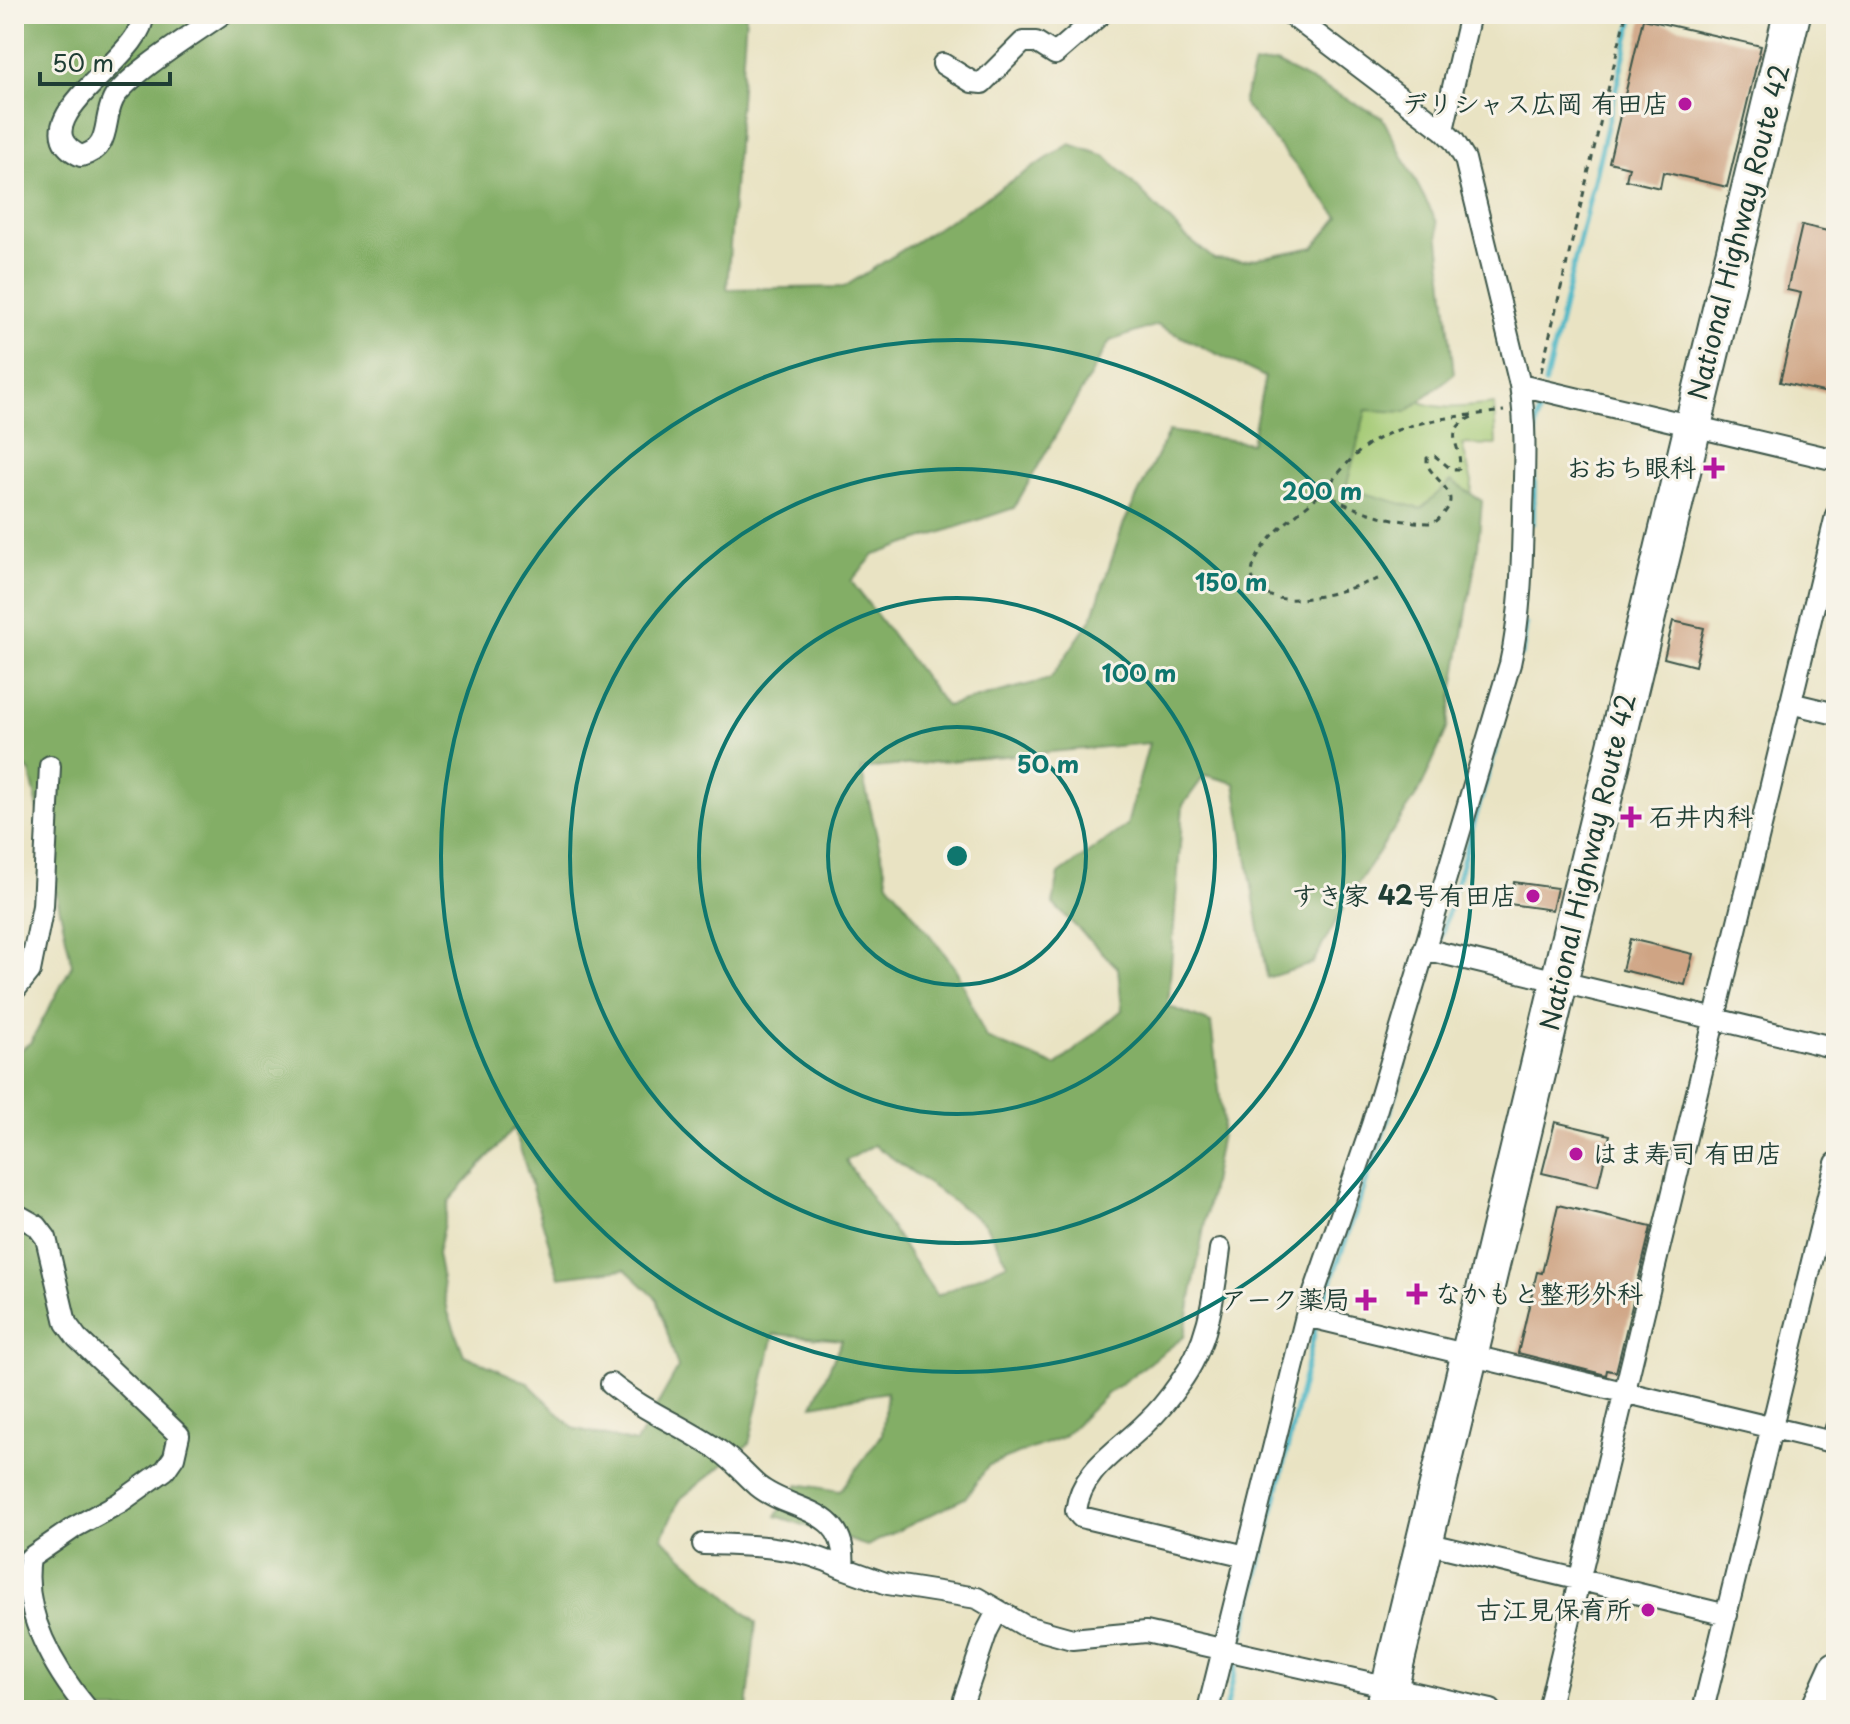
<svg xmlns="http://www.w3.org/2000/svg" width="1850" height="1724" font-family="'Playpen Sans','Klee One',sans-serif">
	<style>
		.green { fill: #a4ca75; stroke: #628454; stroke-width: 2 }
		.forest { fill: #83ae66; stroke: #51764d; stroke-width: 2; fill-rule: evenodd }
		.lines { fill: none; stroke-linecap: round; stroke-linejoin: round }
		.stream { stroke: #49b6c5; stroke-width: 5 }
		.building { fill: #cfa484 }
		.street-casing { stroke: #3d5649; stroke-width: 24 }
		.primary-casing { stroke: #3d5649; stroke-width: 36 }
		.highway-casing { stroke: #3d5649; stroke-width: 40 }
		.path { stroke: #3d5649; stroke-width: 3; stroke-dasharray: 6 6; stroke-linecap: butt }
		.street { stroke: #fff; stroke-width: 20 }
		.primary { stroke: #fff; stroke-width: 32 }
		.highway { stroke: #fff; stroke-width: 36 }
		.ring { fill: none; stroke: #0f766e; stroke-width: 4 }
		.poi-dot { fill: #b5179e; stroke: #f7f3e8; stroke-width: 3 }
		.labels { text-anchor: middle; stroke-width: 6; stroke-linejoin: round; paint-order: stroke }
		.poi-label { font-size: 26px; font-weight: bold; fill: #1f3d34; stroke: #f7f3e8; text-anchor: end }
		.street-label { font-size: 26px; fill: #1f3d34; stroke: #f7f3e8 }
		.centre { fill: #0f766e; stroke: #f7f3e8; stroke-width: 4 }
		.ring-label { font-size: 24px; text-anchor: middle; font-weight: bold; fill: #0f766e; stroke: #f7f3e8; stroke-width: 6; stroke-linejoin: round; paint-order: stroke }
	</style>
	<rect width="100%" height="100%" fill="#f7f3e8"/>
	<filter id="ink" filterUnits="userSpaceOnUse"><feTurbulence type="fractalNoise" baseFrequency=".0125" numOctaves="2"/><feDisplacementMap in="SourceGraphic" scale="16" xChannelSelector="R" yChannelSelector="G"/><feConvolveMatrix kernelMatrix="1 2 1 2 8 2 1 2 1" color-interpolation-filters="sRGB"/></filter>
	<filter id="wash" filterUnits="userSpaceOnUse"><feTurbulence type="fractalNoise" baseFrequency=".006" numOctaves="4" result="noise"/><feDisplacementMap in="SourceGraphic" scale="32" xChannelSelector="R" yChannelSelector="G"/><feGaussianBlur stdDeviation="1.8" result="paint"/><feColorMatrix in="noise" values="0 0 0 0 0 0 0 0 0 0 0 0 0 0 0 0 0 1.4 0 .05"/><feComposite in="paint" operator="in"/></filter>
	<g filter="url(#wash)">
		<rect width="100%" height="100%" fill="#e9e3c3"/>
		<path class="green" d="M1413 399C1439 412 1466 407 1494 404L1496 445 1462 444 1472 482 1471 496 1250 562 1324 405Z"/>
		<path class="forest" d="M14 14H746L727 289 844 287 1070 144 1106 156 1186 237 1214 259 1244 261 1314 247 1339 217 1243 103 1254 65 1276 63 1382 117 1437 222 1454 374 1406 412 1366 410 1346 488 1421 509 1451 481 1482 501 1478 546 1447 729 1421 788 1353 891 1312 964 1267 978 1235 783 1205 775 1183 805 1168 1006 1211 1023 1223 1123 1184 1337 1107 1394 1063 1437 989 1465 965 1498 867 1546 776 1516 798 1484 840 1491 882 1434 887 1392 813 1405 842 1340 774 1334 749 1444 679 1500 662 1538 756 1623 747 1710H27L14 1699V1055L31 1042 72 965 30 772 14 755ZM1157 325 1265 377 1251 443 1169 431 1124 523 1092 618 1050 679 946 706 851 581 874 555 1014 508 1110 341ZM1149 743 1127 825 1059 874 1053 904 1118 968 1122 1010 1056 1066 986 1038 955 967 888 882 861 769ZM514 1128 559 1277 625 1269 657 1299 678 1368 636 1443 573 1428 528 1383 464 1355 448 1312 437 1254 449 1201ZM874 1145 985 1224 1008 1263 937 1296 846 1161Z"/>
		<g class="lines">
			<path class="stream" d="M1545 384 1634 14
				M1533 523 1536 424 1543 394
				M1522 655 1526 625
				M1438 947 1502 726
				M1319 1316 1387 1123 1435 956
				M1241 1647 1316 1325
				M1226 1710 1238 1656"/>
		</g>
		<g id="blocks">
			<path class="building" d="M1643 19 1761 46 1727 187 1663 172 1660 188 1626 180 1629 167 1609 162Z
				M1802 225 1836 233V395L1780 382 1801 293 1787 290Z
				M1673 621 1704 628 1695 666 1664 658Z
				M1514 882 1557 888 1552 910 1509 904Z
				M1630 939 1693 954 1685 985 1622 970Z
				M1555 1122 1610 1135 1598 1186 1542 1173Z
				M1558 1205 1651 1227 1616 1372 1607 1370 1606 1375 1518 1353 1537 1272 1542 1273Z"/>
		</g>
	</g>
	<g filter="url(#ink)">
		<use href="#blocks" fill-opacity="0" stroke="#3d5649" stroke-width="2"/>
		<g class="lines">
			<defs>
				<path id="street" d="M143 14C148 55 12 123 81 156 112 148 102 123 113 100 124 77 198 31 222 14
					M943 64 972 82 982 83 1023 42H1036L1055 54 1101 14
					M1443 130 1470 14
					M1520 385 1836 460
					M1790 703 1836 714
					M1424 949 1836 1048
					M14 991 30 971 43 906 50 766
					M14 1213 37 1226 46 1238 66 1323 77 1338 179 1435 174 1457 165 1470 119 1503 75 1527 30 1558C21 1613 54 1669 88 1710
					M1220 1249C1214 1296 1209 1344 1179 1384 1170 1397 1159 1411 1147 1422 1120 1450 1081 1469 1076 1511L1081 1517 1246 1556
					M1306 1316 1832 1442 1836 1428
					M611 1384C645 1412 686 1427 721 1452 735 1462 745 1475 758 1486 791 1513 849 1506 843 1568L888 1584 977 1598 1025 1626 1072 1639 1146 1632 1491 1710
					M1426 1543 1727 1615
					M703 1544C751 1545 800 1546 843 1568
					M965 1710 964 1699 987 1631 998 1610
					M1208 1710 1306 1316 1372 1125 1510 664C1521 615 1522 565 1523 515 1524 471 1527 428 1520 385L1465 159 1454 141 1443 130 1290 14
					M1548 1710 1836 515
					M1703 1710 1836 1163"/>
				<path id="primary" d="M1817 1710 1836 1668"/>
				<path id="highway" d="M1384 1710 1792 14"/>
			</defs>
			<use href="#street" class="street-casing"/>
			<use href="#primary" class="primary-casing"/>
			<use href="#highway" class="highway-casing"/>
			<path class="path" d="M1541 372 1626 14
				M1322 491C1353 512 1397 523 1434 523 1467 496 1441 488 1427 465V458L1435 456 1451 469H1459C1464 445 1438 432 1474 416
				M1378 579C1350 588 1278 616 1256 585 1248 574 1254 562 1261 551 1276 526 1302 512 1322 492 1339 474 1352 454 1374 441 1414 418 1460 417 1504 411"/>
			<use href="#street" class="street"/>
			<use href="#primary" class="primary"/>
			<use href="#highway" class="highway"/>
		</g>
	</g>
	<g class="ring">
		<circle cx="957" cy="856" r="129"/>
		<circle cx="957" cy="856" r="258"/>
		<circle cx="957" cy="856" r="387"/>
		<circle cx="957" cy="856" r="516"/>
	</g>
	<g class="poi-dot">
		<circle cx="1685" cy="104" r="8"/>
		<path d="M1710 456h8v8h8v8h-8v8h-8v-8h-8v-8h8z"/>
		<path d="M1627 805h8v8h8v8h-8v8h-8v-8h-8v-8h8z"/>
		<circle cx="1533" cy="896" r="8"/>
		<circle cx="1576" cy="1154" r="8"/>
		<path d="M1413 1282h8v8h8v8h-8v8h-8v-8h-8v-8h8z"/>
		<path d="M1362 1288h8v8h8v8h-8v8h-8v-8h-8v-8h8z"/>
		<circle cx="1648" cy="1610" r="8"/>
	</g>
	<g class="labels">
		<g class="poi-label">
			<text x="1669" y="113">デリシャス広岡 有田店</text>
			<text x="1696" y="477">おおち眼科</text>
			<text x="1649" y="826" text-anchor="start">石井内科</text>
			<text x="1517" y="905">すき家 42号有田店</text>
			<text x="1592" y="1163" text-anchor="start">はま寿司 有田店</text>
			<text x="1435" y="1303" text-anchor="start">なかもと整形外科</text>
			<text x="1350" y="1309">アーク薬局</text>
			<text x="1632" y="1619">古江見保育所</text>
		</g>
		<g class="street-label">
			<text transform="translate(1739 232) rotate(-76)" y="9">National Highway Route 42</text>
			<text transform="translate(1588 862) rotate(-77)" y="9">National Highway Route 42</text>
		</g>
	</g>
	<circle cx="957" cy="856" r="12" class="centre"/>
	<g class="ring-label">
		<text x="1322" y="500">200 m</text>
		<text x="1231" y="591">150 m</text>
		<text x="1139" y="682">100 m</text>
		<text x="1048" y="773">50 m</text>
	</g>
	<rect width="1850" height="1724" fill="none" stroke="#f7f3e8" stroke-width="48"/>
	<path d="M40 72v12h130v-12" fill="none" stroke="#1f3d34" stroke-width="4"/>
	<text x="52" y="72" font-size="24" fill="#1f3d34" stroke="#f7f3e8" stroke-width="6" paint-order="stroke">50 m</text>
</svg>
